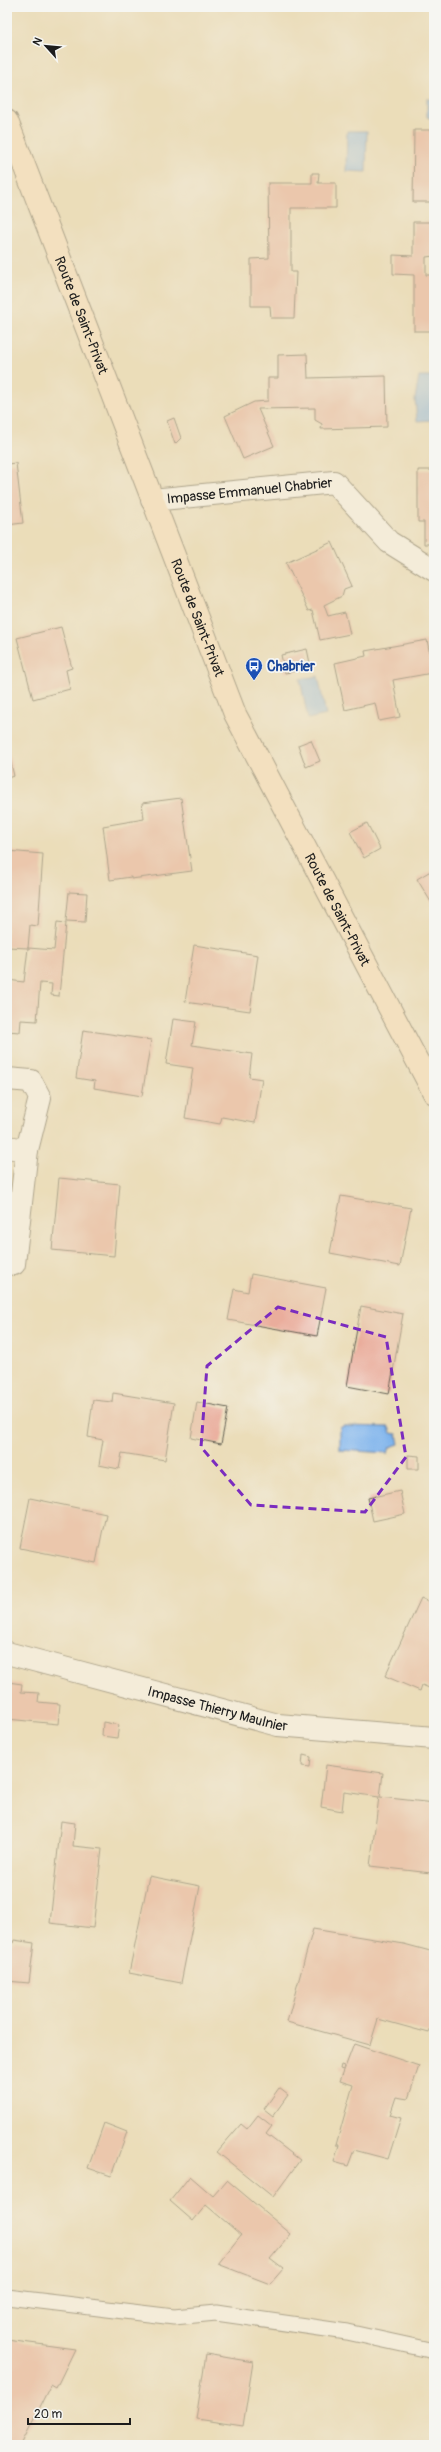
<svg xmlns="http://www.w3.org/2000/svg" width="441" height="2452" font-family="Pangolin,sans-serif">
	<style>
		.water { fill: #7eb3ec; stroke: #4d6884 }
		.building { fill: #eaad9c }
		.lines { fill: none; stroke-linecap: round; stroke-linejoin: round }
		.lane-casing { stroke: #646053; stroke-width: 17 }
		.street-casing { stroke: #646053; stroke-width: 24 }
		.secondary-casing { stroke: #646053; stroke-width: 24 }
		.lane { stroke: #fff; stroke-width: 15 }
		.street { stroke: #fff; stroke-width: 22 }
		.secondary { stroke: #fde5c5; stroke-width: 22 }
		.marked { fill: none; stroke: #7b2cbf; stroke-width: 3; stroke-dasharray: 8 5; stroke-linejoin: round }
		.labels { text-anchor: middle; stroke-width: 3.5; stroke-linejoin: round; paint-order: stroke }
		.street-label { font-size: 14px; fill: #1c1c1c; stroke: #f6f6f2 }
		.transit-label { font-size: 14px; font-weight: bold; fill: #164399; stroke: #f6f6f2; text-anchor: start }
	</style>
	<rect width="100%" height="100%" fill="#f6f6f2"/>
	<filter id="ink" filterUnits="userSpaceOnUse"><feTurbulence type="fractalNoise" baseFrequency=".025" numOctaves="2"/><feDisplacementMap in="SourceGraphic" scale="8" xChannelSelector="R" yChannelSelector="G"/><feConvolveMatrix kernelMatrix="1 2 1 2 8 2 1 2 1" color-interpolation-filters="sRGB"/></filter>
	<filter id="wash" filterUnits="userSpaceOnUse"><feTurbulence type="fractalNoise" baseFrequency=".012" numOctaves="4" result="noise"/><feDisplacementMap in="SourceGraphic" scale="16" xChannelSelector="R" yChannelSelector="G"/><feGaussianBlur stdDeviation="0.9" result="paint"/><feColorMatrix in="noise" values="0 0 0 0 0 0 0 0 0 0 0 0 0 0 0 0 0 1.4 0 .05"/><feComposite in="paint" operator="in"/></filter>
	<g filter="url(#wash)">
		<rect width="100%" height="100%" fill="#ebddb9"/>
		<path class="water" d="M427 99H434V120L427 117Z
			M347 131H367L366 172 346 171Z
			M419 376H432L434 382V420L417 421 415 399Z
			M318 676 326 715 308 719 300 679Z
			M343 1426 389 1427 391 1433 397 1434 399 1444 390 1447 388 1453 340 1450V1428Z"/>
		<g id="blocks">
			<path class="building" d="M414 130H434V202H413Z
				M312 173H319L318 183H336V208H291V272H296L294 318H271L270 306H251V259L269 258 268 183H312Z
				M413 222H434V256L426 257V275H434V331H414V275L393 274V255L413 256Z
				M307 354 308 378 386 376 387 427 321 429 322 424 315 420V408L258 409 274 446 243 459 225 416 254 402 268 401V378H278V355Z
				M174 418 181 438 175 444 167 421Z
				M16 463 23 523 7 525V464Z
				M418 470H434V544H424V522H418Z
				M332 542 352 586 344 589 342 596 324 605 328 616 345 612 350 634 320 640 313 610 309 611 286 563Z
				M61 627 72 668 66 670 70 689 33 699 17 638Z
				M427 640 430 655 434 654V681L432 673 393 680 400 717 379 721 375 703 345 710 335 663 366 656 365 651Z
				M307 649 311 668 285 673 281 655Z
				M311 740 320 761 306 767 298 745Z
				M8 751 14 776 7 778V752Z
				M181 798 192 871 131 879V877L110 880 103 826 144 819 142 803Z
				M367 823 380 849 364 858 350 832Z
				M7 851 43 854 38 926 30 925 28 948 7 947Z
				M434 869V907L417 879Z
				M69 892 87 893 85 922 66 921Z
				M57 922 66 923 59 996 51 995 52 984 40 983 37 1021 21 1020 20 1032 7 1031V980L24 982 28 948 54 950Z
				M194 945 258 955 250 1011 185 1002Z
				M173 1019 196 1022 192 1045 252 1054 249 1077 262 1079 255 1123 222 1117 220 1124 185 1118 193 1068 166 1064Z
				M83 1030 151 1040 142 1096 94 1088 95 1081 76 1078Z
				M59 1178 120 1184 114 1256 52 1250Z
				M341 1196 411 1208 400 1266 330 1253Z
				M251 1274 326 1288 317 1336 228 1320 234 1289 248 1292Z
				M361 1306 403 1314 389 1394 347 1386Z
				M113 1393 174 1403 165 1460 122 1453 119 1469 99 1465 103 1440 88 1437 93 1400 112 1402Z
				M197 1402 228 1408 221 1444 191 1438Z
				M408 1455 419 1456V1469H408Z
				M400 1491 405 1514 373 1521 368 1498Z
				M30 1498 106 1514 96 1563 20 1548Z
				M421 1598 434 1604V1690L422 1685 420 1691 385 1676Z
				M8 1682 22 1684 21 1692 39 1693 38 1702 60 1704 58 1724 7 1719Z
				M103 1722 119 1725 117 1738 102 1736Z
				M303 1755 311 1757 310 1767 302 1766Z
				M326 1765 383 1773 380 1797 434 1803V1843L431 1873 370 1866 379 1797 344 1792 342 1811 321 1807Z
				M61 1821 75 1823 73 1846 102 1849 93 1928 50 1923Z
				M149 1876 200 1886 181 1983 129 1973Z
				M313 1929 404 1944 434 1952V2017L429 2033 378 2019 370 2045 287 2022Z
				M14 1940 34 1943 29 1983 7 1981V1942L13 1943Z
				M354 2044 419 2066 408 2099 396 2097 390 2115 401 2118 388 2159 354 2150 348 2166 334 2162 339 2145H336L353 2085 340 2081Z
				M341 2065 344 2066 343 2070 340 2069Z
				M279 2088 288 2095 273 2116 264 2109Z
				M258 2115 272 2126 266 2134 300 2160 273 2197 217 2152 241 2124 247 2129Z
				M104 2123 127 2132 111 2176 88 2168Z
				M190 2176 213 2196 227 2180 291 2234 270 2259 283 2269 270 2284 218 2264 241 2235 206 2205 193 2221 170 2201Z
				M7 2340 75 2349 56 2388 51 2385 21 2445H7Z
				M206 2354 253 2362 243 2426 196 2419Z"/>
		</g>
	</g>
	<g filter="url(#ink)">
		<use href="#blocks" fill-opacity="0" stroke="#646053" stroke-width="1"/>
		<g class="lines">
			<defs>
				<path id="lane" d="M7 2297 174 2317 216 2313 347 2332 434 2351"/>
				<g id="street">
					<path id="s1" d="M152 500 334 482 389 542 434 570"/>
					<path d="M7 1079 31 1081 40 1098 27 1150 7 1147"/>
					<path d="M14 1264 27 1150"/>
					<path id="s2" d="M7 1653 278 1725 434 1738"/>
				</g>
				<g id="secondary">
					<path id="s3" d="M7 121 235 714 434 1093"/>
				</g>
			</defs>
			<use href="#lane" class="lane-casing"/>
			<use href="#street" class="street-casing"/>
			<use href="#secondary" class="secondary-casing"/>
			<use href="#lane" class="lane"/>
			<use href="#street" class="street"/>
			<use href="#secondary" class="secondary"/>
		</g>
	</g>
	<path d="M0 0H441V2452H0ZM278 1307 386 1337 406 1457 365 1512 251 1505 201 1447 207 1366Z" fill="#ebddb9" fill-opacity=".55" fill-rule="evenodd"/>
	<path class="marked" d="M278 1307 386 1337 406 1457 365 1512 251 1505 201 1447 207 1366Z"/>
	<defs>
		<symbol id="bus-pin" viewBox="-11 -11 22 30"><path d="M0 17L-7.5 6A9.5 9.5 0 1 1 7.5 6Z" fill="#1a4fb4" stroke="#f6f6f2"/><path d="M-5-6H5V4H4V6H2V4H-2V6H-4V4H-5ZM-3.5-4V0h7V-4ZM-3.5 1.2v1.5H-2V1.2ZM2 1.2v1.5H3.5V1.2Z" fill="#fff"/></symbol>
	</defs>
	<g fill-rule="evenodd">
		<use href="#bus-pin" x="244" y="656" width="20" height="27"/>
	</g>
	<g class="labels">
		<g class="street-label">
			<text dy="5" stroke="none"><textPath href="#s3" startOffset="208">Route de Saint-Privat</textPath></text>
			<text dy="5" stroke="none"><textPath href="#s1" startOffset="98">Impasse Emmanuel Chabrier</textPath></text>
			<text dy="5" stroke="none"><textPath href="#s3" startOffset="532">Route de Saint-Privat</textPath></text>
			<text dy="5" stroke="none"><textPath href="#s3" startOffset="856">Route de Saint-Privat</textPath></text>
			<text dy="5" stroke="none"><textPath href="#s2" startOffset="218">Impasse Thierry Maulnier</textPath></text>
		</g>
		<g class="transit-label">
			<text x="267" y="671">Chabrier</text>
		</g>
	</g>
	<rect width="441" height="2452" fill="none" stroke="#f6f6f2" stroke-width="24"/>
	<g transform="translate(46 46) rotate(297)" stroke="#f6f6f2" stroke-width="3" paint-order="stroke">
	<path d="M0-3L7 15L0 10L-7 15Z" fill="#1c1c1c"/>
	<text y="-6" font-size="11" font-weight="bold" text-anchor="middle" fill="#1c1c1c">N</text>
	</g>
	<path d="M28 2418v6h102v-6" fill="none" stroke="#1c1c1c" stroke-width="2"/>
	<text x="34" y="2418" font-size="12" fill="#1c1c1c" stroke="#f6f6f2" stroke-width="3" paint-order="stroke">20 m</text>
</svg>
